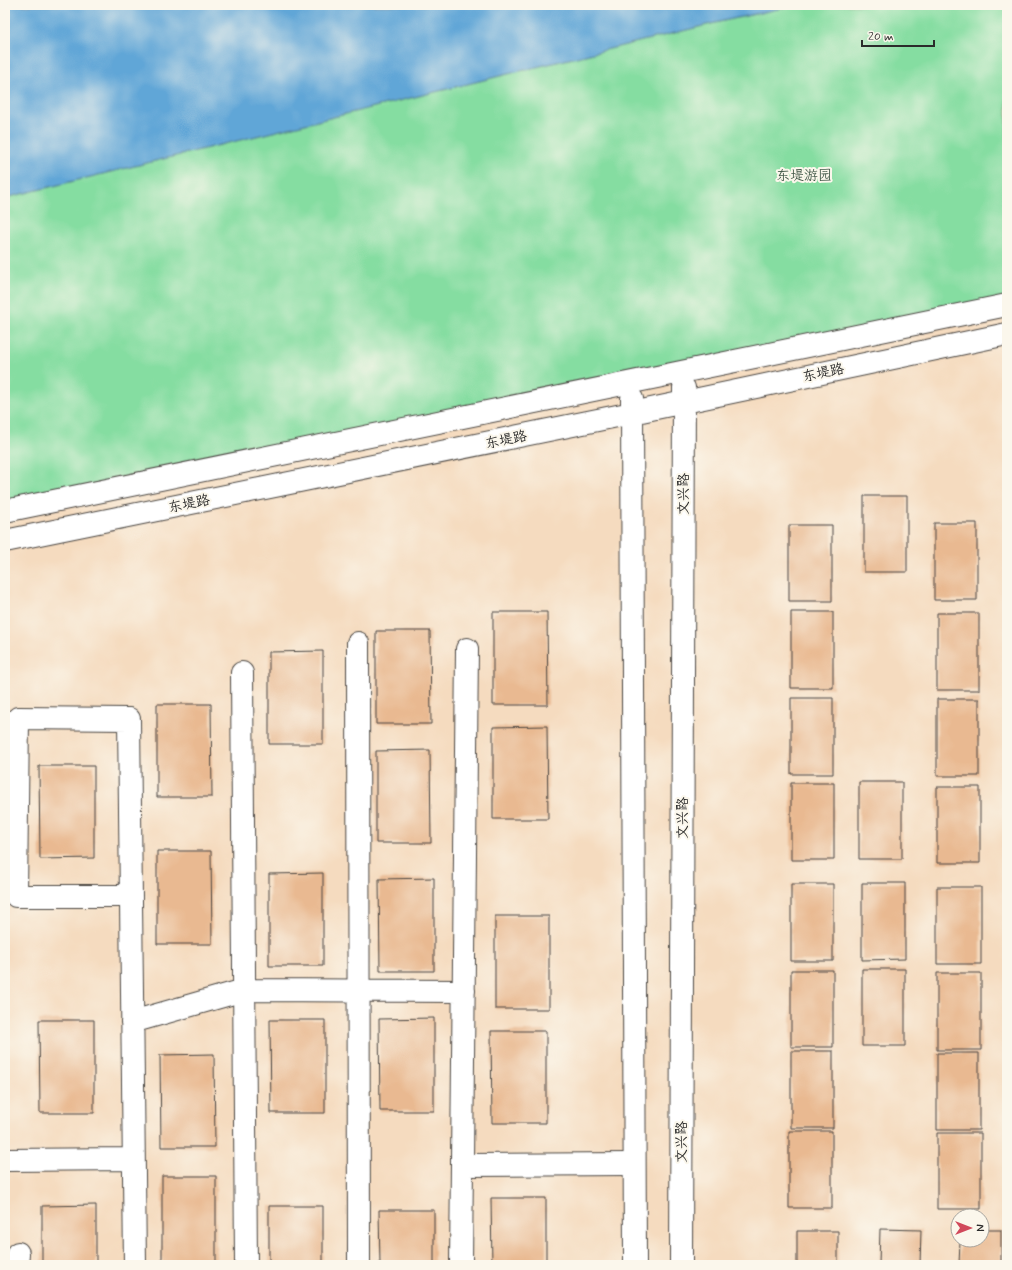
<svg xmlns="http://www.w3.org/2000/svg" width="1012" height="1270" font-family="Mynerve,'LXGW WenKai TC',sans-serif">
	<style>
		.green { fill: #85dda1; stroke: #588466 }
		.water { fill: #61a6d7; stroke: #466881 }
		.building { fill: #e9b991 }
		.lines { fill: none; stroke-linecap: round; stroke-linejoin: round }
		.minor-casing { stroke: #494541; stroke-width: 24 }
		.major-casing { stroke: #494541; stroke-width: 24 }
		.minor { stroke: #fff; stroke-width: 22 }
		.major { stroke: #fff; stroke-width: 22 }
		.labels { text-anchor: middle; stroke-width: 4; stroke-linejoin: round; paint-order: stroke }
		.park-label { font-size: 14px; fill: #425848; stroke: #fbf7ec }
		.street-label { font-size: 14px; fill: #2b2b2b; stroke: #fbf7ec }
	</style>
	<rect width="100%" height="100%" fill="#fbf7ec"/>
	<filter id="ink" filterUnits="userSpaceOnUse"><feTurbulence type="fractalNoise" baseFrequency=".025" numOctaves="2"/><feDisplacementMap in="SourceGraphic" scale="8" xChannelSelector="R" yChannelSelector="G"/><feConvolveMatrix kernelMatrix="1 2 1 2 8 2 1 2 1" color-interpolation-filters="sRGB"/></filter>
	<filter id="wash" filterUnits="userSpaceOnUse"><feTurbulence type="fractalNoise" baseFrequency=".012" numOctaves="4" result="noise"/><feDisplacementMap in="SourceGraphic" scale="16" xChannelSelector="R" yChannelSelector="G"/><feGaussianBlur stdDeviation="0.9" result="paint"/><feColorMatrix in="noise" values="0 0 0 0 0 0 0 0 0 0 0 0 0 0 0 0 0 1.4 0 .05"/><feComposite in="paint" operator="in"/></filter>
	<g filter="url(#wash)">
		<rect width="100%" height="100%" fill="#f5dbbf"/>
		<path class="green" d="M796 5H1007V305L5 511V198L719 22Z"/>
		<path class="water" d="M5 5H796L719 22 5 198Z"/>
		<g id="blocks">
			<path class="building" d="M864 496H907V572H864Z
				M934 523H977V600H934Z
				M789 525H832V601H789Z
				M493 612H547L548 705H493Z
				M791 612H833V688H791Z
				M937 613H979V690H937Z
				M376 631H430L431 724H376Z
				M323 651V744H269V652Z
				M791 698H833V774H791Z
				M937 699H979V776H937Z
				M157 704H211L212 797H157Z
				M547 726 548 819H493V727Z
				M430 750 431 843H376V751Z
				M39 766H94V858L40 859Z
				M859 782H902V859H859Z
				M791 783H834V860H791Z
				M1005 785H1007V862H1005Z
				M937 787H980V863H937Z
				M157 851H211L212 944H157Z
				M323 873V966H269V874Z
				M434 878V971H380L379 879Z
				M862 883H905V959L862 960Z
				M791 884H833V961H791Z
				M937 887H981V964H937Z
				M495 916H549V1009H495Z
				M862 969H905V1046H862Z
				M791 970H833V1047H791Z
				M937 973H981V1050H937Z
				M434 1018V1111H380L379 1019Z
				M39 1020H94V1113H40Z
				M270 1020H325V1113H271Z
				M491 1031H546V1123H492Z
				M791 1051H833V1128H791Z
				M937 1053H979V1130H937Z
				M214 1054 215 1147H161L160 1055Z
				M789 1131H832V1208H789Z
				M937 1133H981V1209H937Z
				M162 1176H216V1265H162Z
				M491 1198H546V1265H492Z
				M96 1205V1265H42V1206Z
				M269 1206H323V1265H269Z
				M379 1210H434V1265H380Z
				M880 1229 921 1230 920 1265H879Z
				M982 1230H1001V1265H959L960 1240H982Z
				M797 1231H838V1265H797Z"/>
		</g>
	</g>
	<g filter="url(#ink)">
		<use href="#blocks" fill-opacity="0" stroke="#494541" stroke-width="1"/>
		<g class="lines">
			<defs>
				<path id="minor" d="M358 643 359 1265
					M242 673 246 1265
					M131 896H16L18 718 129 719 135 1265
					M132 1022 244 990 464 991
					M5 1160 133 1159
					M462 1165 634 1164
					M17 1265 18 1253
					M461 1265 467 649"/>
				<path id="major" d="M632 399 635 1265
					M5 511 1007 305
					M5 541 632 413 1007 334
					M681 1265 684 388"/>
			</defs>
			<use href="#minor" class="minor-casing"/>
			<use href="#major" class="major-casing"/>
			<use href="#minor" class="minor"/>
			<use href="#major" class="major"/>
		</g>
	</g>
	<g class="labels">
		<g class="park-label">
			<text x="804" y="180">东堤游园</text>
		</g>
		<g class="street-label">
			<text transform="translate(823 372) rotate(-12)" y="5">东堤路</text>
			<text transform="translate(506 439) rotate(-11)" y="5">东堤路</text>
			<text transform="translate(683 494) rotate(-90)" y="5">文兴路</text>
			<text transform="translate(189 503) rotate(-11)" y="5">东堤路</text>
			<text transform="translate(682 818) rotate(-90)" y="5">文兴路</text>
			<text transform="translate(681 1142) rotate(-90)" y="5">文兴路</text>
		</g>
	</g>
	<rect width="1012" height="1270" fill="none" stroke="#fbf7ec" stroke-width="20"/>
	<g transform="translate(970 1228) rotate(90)"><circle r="19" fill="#fbf7ec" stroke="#a8a59f"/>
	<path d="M0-3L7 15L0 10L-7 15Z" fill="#d1495b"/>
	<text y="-6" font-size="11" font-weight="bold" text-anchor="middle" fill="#2b2b2b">N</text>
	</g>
	<path d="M862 40v6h72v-6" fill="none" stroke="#2b2b2b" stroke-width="2"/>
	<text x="868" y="40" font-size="12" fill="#2b2b2b" stroke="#fbf7ec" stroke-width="3" paint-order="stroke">20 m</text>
</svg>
